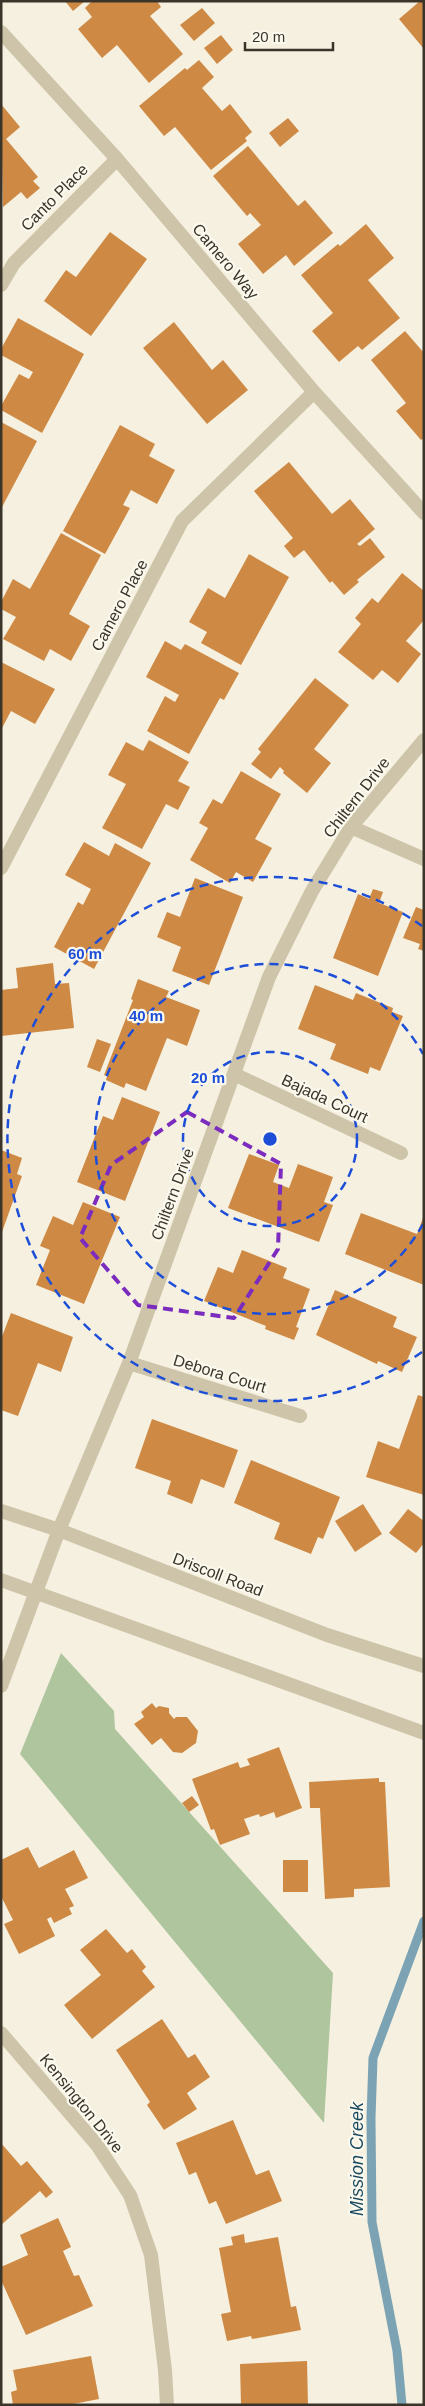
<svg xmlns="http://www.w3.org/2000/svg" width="425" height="2406" font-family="Helvetica,sans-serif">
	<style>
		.green { fill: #aec59e }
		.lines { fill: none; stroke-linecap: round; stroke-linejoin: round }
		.stream { stroke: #7ca3b4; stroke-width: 9 }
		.building { fill: #ce8a45 }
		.minor { stroke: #cec4aa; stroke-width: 14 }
		.tertiary { stroke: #cec4aa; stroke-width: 14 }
		.marked { fill: none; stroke: #7b2cbf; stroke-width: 4; stroke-dasharray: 10 6; stroke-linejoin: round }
		.ring { fill: none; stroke: #1d4ed8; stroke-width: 2.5; stroke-dasharray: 9 6 }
		.labels { text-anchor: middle; stroke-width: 4.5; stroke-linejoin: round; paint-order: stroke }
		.street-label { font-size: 16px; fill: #3b342a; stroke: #fbf9ed }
		.water-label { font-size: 18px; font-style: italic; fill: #1c4a60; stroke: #fbf9ed }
		.centre { fill: #1d4ed8; stroke: #fbf9ed; stroke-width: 2.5 }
		.ring-label { font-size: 15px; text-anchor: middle; font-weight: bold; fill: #1d4ed8; stroke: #fbf9ed; stroke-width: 4.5; stroke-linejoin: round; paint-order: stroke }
	</style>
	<rect width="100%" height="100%" fill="#f5f0df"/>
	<path class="green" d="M61 1653 114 1711 115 1729 333 1973 324 2123 20 1754Z"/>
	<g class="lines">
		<path class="stream" d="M402 2405 397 2351 372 2222 371 2118 373 2058 424 1921"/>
	</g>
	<path class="building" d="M65 1H85L73 11Z
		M92 1H157L161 7 150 16 183 54 149 83 117 45 102 58 78 29 92 17 85 8Z
		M420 1H424V49L399 19Z
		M202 8 215 23 194 41 180 25Z
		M221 35 233 50 217 64 204 48Z
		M199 60 214 77 202 88 222 111 230 104 252 132 245 138 247 141 211 170 175 127 164 136 139 106 185 68 187 70Z
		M1 104 20 127 6 139 38 177 33 181 40 188 27 199 21 192 3 207Z
		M288 118 299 131 280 147 269 133Z
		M248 146 298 206 305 200 333 233 294 266 286 255 263 274 238 244 261 225 250 213 247 216 213 176Z
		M366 224 394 258 368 280 400 318 362 350 358 346 339 362 312 331 333 313 301 275 338 244 340 246Z
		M110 232 147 259 91 336 44 301 66 270 76 277Z
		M18 318 84 354 42 433 1 410V406L19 374 29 379 33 372 1 355V349Z
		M174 322 212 370 223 360 248 390 207 424 143 348Z
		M405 331 424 353V438L421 440 396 411 406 403 371 360Z
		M1 422 37 441 1 509Z
		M120 425 155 444 149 456 175 470 157 504 131 490 123 505 130 508 105 554 63 531Z
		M289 462 332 514 350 499 375 529 357 544 360 546 370 538 385 557 357 580 359 582 344 595 332 581 330 583 304 550 294 558 284 546 293 538 254 491Z
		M61 533 101 555 69 614 90 626 71 661 50 649 44 661 3 639 16 617 1 609V602L13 579 30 589Z
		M249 554 289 577 241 665 201 643 207 632 189 622 208 588 225 598Z
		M402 573 424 591V620L406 641 421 654 398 683 382 670 373 680 338 652 361 624 355 618 372 598 378 603Z
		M165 641 181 650 185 644 239 673 224 700 220 698 189 754 147 731 165 696 175 702 179 695 146 677Z
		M1 662 55 689 35 724 11 711 1 730Z
		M315 678 349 705 314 749 331 763 307 793 283 773 284 771 280 767 271 779 251 764 261 752 258 749Z
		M149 740 189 762 178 781 190 787 178 810 166 804 142 849 102 828 126 784 108 775 126 742 143 751Z
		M241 771 281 794 255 839 272 848 253 882 236 872 230 883 190 860 208 828 199 823 213 799 222 804Z
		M84 842 109 856 115 843 151 863 94 969 54 947 78 902 83 905 91 889 65 875Z
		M195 878 243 897 209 985 172 971 181 947 157 937 167 912 180 917Z
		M373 889 383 892 379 903 403 912 378 976 333 958 358 894 369 899Z
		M416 907 424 910V951L418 949 420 944 403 938Z
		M53 963 55 984 69 983 74 1028 1 1036V990L18 988 16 968Z
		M138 979 169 991 166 997 200 1010 187 1046 167 1038 146 1091 126 1083 124 1088 106 1080 107 1076 104 1075 133 1000 131 999Z
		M315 985 353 1000 356 993 393 1008 392 1012 403 1016 380 1071 370 1067 368 1074 330 1059 336 1044 298 1029Z
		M97 1039 111 1044 100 1072 87 1067Z
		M122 1097 160 1112 125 1201 77 1182 103 1116 113 1120Z
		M1 1150 22 1158 17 1174 22 1176 2 1232Z
		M249 1154 279 1165 273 1182 289 1188 298 1164 333 1177 324 1202 333 1205 319 1242 228 1208Z
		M83 1202 120 1217 84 1304 36 1285 50 1250 40 1246 53 1216 73 1225Z
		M361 1213 417 1234 424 1215V1285L345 1254Z
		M242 1250 287 1268 283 1278 310 1289 296 1327 299 1328 294 1340 265 1329 266 1326 204 1301 218 1267 233 1273Z
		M335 1290 397 1317 393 1327 417 1337 402 1372 378 1361 377 1364 316 1335Z
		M11 1313 73 1337 61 1372 38 1363 18 1416 1 1410V1339Z
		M418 1395 424 1397V1495L366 1477 378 1441 399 1449Z
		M152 1419 238 1450 224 1488 201 1479 192 1504 167 1494 171 1481 135 1468Z
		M251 1460 340 1497 323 1539 318 1537 311 1554 274 1539 280 1523 234 1503Z
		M363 1504 382 1534 355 1552 335 1521Z
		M408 1509 424 1521V1543L416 1553 389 1533Z
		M152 1703 156 1708 159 1706 169 1708V1713L174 1719 176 1717H187L198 1731 196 1743 182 1753 173 1752 161 1738 152 1745 134 1724 144 1717 141 1712Z
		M279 1747 302 1808 276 1818 274 1812 260 1817 259 1814 244 1819 250 1834 220 1845 214 1829 211 1830 192 1779 238 1762 240 1768 250 1765 247 1759Z
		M379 1778V1782H385L390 1887 354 1889V1897L325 1899 320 1808H310L309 1782Z
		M192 1796 199 1805 189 1812 182 1803Z
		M28 1847 39 1868 74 1850 88 1878 65 1889 74 1906 69 1908 72 1914 54 1923 51 1917 47 1919 55 1936 19 1954 4 1924 13 1920 1 1896V1860Z
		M283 1860H308V1892H283Z
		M106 1929 127 1953 132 1949 146 1967 142 1971 155 1987 92 2039 64 2005 101 1975 80 1950Z
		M162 2019 188 2058 195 2054 210 2077 187 2093 197 2109 164 2130 147 2105 150 2102 116 2050Z
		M233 2120 256 2175 269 2170 282 2201 226 2224 216 2201 209 2204 196 2172 189 2175 176 2143Z
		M1 2143 21 2166 27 2161 53 2192 46 2198 40 2191 1 2225Z
		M58 2218 71 2247 63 2251 74 2276 79 2275 93 2306 26 2335 1 2280V2267L28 2255 20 2235Z
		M244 2234 245 2243 278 2237 291 2307 296 2306 301 2330 252 2339 251 2336 227 2341 221 2314 231 2312 219 2248 233 2245 231 2237Z
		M91 2356 99 2399 68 2405H13L11 2392 17 2390 13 2370Z
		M307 2361 308 2405H241L240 2364Z"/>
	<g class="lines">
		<path class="minor" d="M1 32 117 159 314 392 424 513
			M1 285 14 263 117 159
			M351 827 424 859
			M1 868 182 521 314 392
			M234 1074 401 1153
			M129 1363 300 1416
			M1 1686 59 1530 129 1363 269 977 312 891 351 827 424 740
			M1 2033 97 2145 130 2195 151 2255 165 2370 167 2405"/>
		<path class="tertiary" d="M1 1511 59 1530 327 1635 424 1666
			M1 1580 424 1733"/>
	</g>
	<path class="marked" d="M187 1112 281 1164 278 1249 234 1318 138 1305 80 1238 111 1165Z"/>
	<g class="ring">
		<circle cx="270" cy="1139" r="87"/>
		<path d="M423 1224A175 175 0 1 1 423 1054"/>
		<path d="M422 1352A262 262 0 1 1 422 926"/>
	</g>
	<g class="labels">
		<g class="street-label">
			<text transform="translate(54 197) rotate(-45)" y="6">Canto Place</text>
			<text transform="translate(226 261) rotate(50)" y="6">Camero Way</text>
			<text transform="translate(119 605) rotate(-62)" y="6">Camero Place</text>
			<text transform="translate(356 797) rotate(-52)" y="6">Chiltern Drive</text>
			<text transform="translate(325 1098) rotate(25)" y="6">Bajada Court</text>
			<text transform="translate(172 1194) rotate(-70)" y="6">Chiltern Drive</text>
			<text transform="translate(220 1373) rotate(17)" y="6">Debora Court</text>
			<text transform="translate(218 1574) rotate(21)" y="6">Driscoll Road</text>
			<text transform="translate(82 2103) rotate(51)" y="6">Kensington Drive</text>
		</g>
		<g class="water-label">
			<text transform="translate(357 2159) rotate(-90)" y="6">Mission Creek</text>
		</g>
	</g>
	<circle cx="270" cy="1139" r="8" class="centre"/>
	<g class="ring-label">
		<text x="85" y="959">60 m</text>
		<text x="146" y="1021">40 m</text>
		<text x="208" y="1083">20 m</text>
	</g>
	<rect width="425" height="2406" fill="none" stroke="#3b342a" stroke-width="5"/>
	<path d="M245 42v8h88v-8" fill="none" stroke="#3b342a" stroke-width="2.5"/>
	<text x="252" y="42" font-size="15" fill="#3b342a" stroke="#fbf9ed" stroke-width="4" paint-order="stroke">20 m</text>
</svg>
